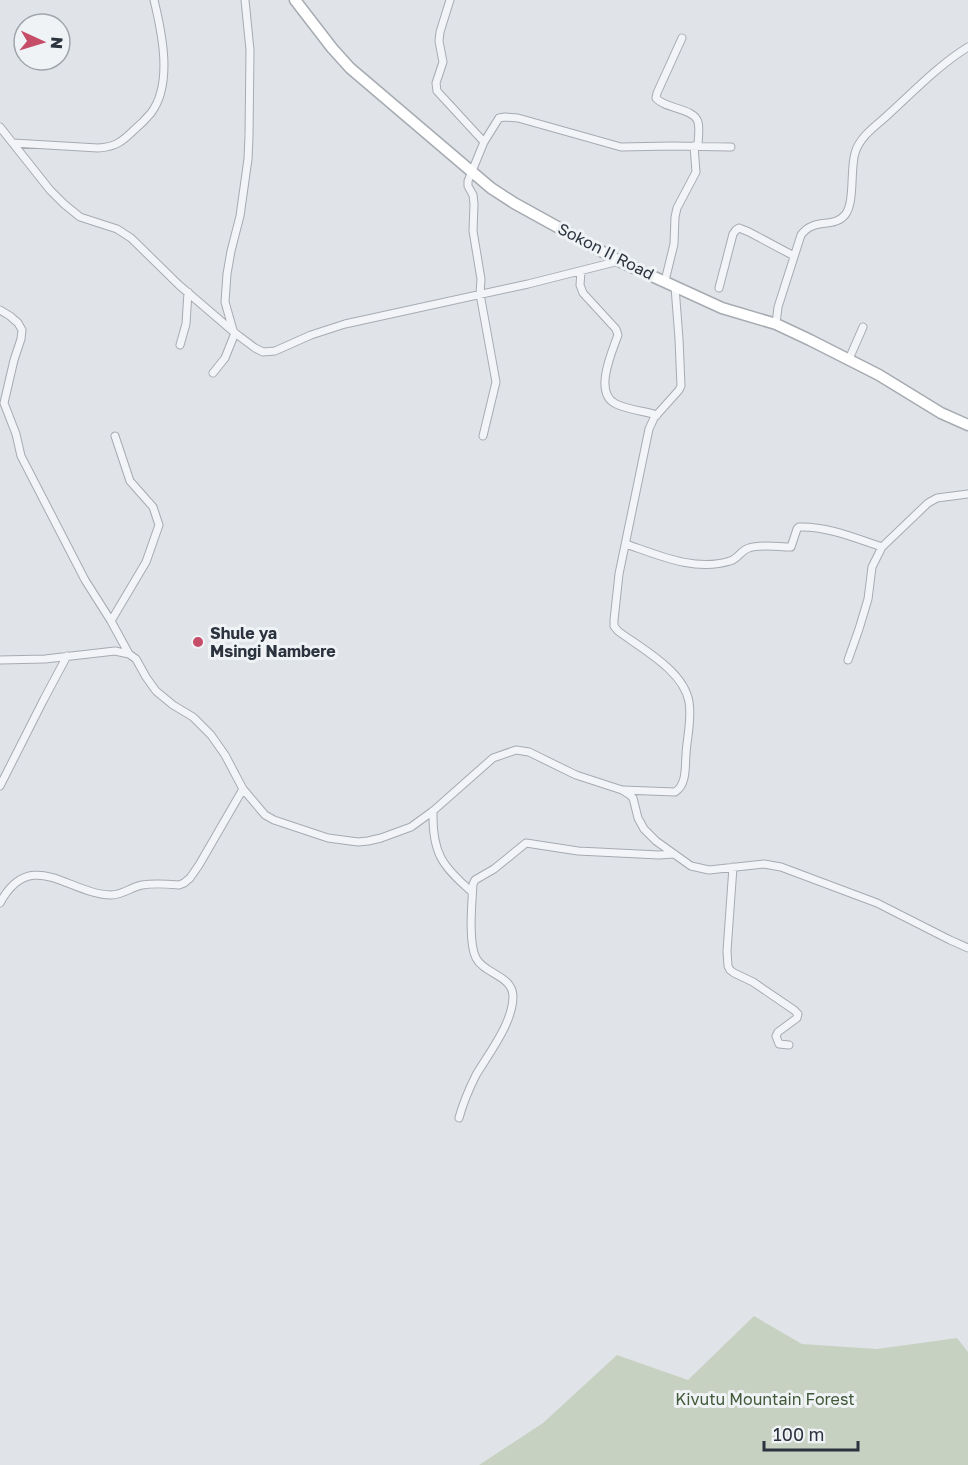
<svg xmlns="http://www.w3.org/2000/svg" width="968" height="1465" font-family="'Golos Text',sans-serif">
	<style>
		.green { fill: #c7d1c2 }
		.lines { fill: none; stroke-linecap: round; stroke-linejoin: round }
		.street-casing { stroke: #a6abb2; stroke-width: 9 }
		.secondary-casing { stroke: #a6abb2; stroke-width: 13 }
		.street { stroke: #f3f4f7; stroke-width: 7 }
		.secondary { stroke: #fff; stroke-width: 10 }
		.poi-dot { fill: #c54d68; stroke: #f0f3f6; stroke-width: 2 }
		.labels { text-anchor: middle; stroke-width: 6; stroke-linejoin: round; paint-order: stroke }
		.street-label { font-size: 16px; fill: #2a333e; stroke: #f0f3f6 }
		.poi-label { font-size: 16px; font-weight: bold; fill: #2a333e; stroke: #f0f3f6; text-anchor: start }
		.park-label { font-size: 16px; fill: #415938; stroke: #f0f3f6 }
	</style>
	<rect width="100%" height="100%" fill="#e0e4e8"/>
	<path class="green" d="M754 1316 802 1344 877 1349 957 1338 968 1352V1465H479L543 1423 617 1355 688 1380Z"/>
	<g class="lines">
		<defs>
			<path id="street" d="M450 0 440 32 439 41 443 62 436 83 437 91 484 142
				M682 38 657 93 656 98C665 109 694 108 698 122 700 129 698 139 698 146
				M0 127 50 190 64 204 80 217 117 229 131 238 179 285 235 333 255 348 263 352 275 351 311 335 345 324 528 284 619 261
				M13 143 98 148C115 147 122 142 134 130 140 125 146 119 151 113 173 84 162 33 154 0
				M581 271 580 285 583 293 616 329 618 335C612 352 593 393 616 404 629 410 644 411 657 415
				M665 281 674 244 675 217 677 208 696 172 694 146
				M719 288 733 234 736 230 739 228 749 232 794 256
				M0 310 10 316 18 323 22 330 21 339 14 360 4 403 16 434 21 456 85 580 111 621 129 654
				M776 324 778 307 801 235C814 217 833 229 845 215 855 203 850 169 855 153 860 135 879 124 891 112 916 89 939 65 968 47
				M233 330 225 302 227 274 231 251 240 216 248 159 249 136 250 50 245 0
				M180 345 186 324 188 292
				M849 359 863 327
				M213 373 225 358 235 333
				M483 436 496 382 480 294 481 279 473 231 474 204 473 195 468 186V181L484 142 499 118 505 117 518 118 621 147 672 146 731 147
				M626 544C658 555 695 572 730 561 738 559 741 550 749 548 761 544 778 547 791 547L797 529 799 527C827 526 855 538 882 547
				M111 621 146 562 159 525 153 507 130 481 115 436
				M0 660 45 659 115 651 129 654 136 659 146 677 156 691 173 705 193 717 211 735 225 755 243 789 265 815 274 820 328 838 358 842 368 841 381 838 411 827 433 811 493 758 516 750 529 752 576 775 622 790 630 795 633 798 638 818 644 829 656 841 691 866 709 870 764 864 781 867 877 903 950 940 968 948
				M848 660 859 629 868 599 872 567 882 547 928 503 937 498 968 494
				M0 786 44 699 67 656
				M623 790 675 792C687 785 685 766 686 754 687 737 692 719 689 702 684 671 642 649 618 631L614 626V620L619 574 649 429 654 418 679 390 681 386 679 339 675 287
				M433 811C432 853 442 866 472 892
				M733 867 727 951 728 966 730 970 734 973 753 982 794 1010 798 1014 797 1018 778 1032 776 1036 779 1044 789 1045
				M0 903C31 846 68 894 111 895 123 895 131 887 142 885 153 883 168 884 179 885L184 883 190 878 199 865 243 789
				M459 1118C463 1103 469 1089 476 1075 489 1053 513 1023 513 996 512 975 484 974 476 958 468 942 472 902 473 884L475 880 494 869 526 843 578 851 659 855 674 854"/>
			<path id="secondary" d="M295 0 332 48 350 68 471 171 491 188 514 203 619 261 722 308 776 324 810 340 879 375 941 413 968 425"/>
		</defs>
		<use href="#street" class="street-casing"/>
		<use href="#secondary" class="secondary-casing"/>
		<use href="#street" class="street"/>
		<use href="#secondary" class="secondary"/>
	</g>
	<circle class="poi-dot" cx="198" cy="642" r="6"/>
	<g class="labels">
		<g class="street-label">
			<text transform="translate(606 251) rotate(27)" y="6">Sokon II Road</text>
		</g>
		<g class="poi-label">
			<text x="210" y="639">Shule ya<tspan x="210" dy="18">Msingi Nambere</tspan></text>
		</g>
		<g class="park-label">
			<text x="765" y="1405">Kivutu Mountain Forest</text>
		</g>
	</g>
	<g transform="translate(42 42) rotate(94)"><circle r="28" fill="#f0f3f6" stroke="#a1a6ac" stroke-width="1.5"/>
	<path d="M0-4.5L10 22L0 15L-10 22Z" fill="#c54d68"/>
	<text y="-9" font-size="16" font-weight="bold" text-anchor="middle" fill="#2a333e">N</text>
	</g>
	<path d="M764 1441v9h94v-9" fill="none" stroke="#2a333e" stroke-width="3"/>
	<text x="773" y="1441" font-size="18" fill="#2a333e" stroke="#f0f3f6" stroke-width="4.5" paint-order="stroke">100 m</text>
</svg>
